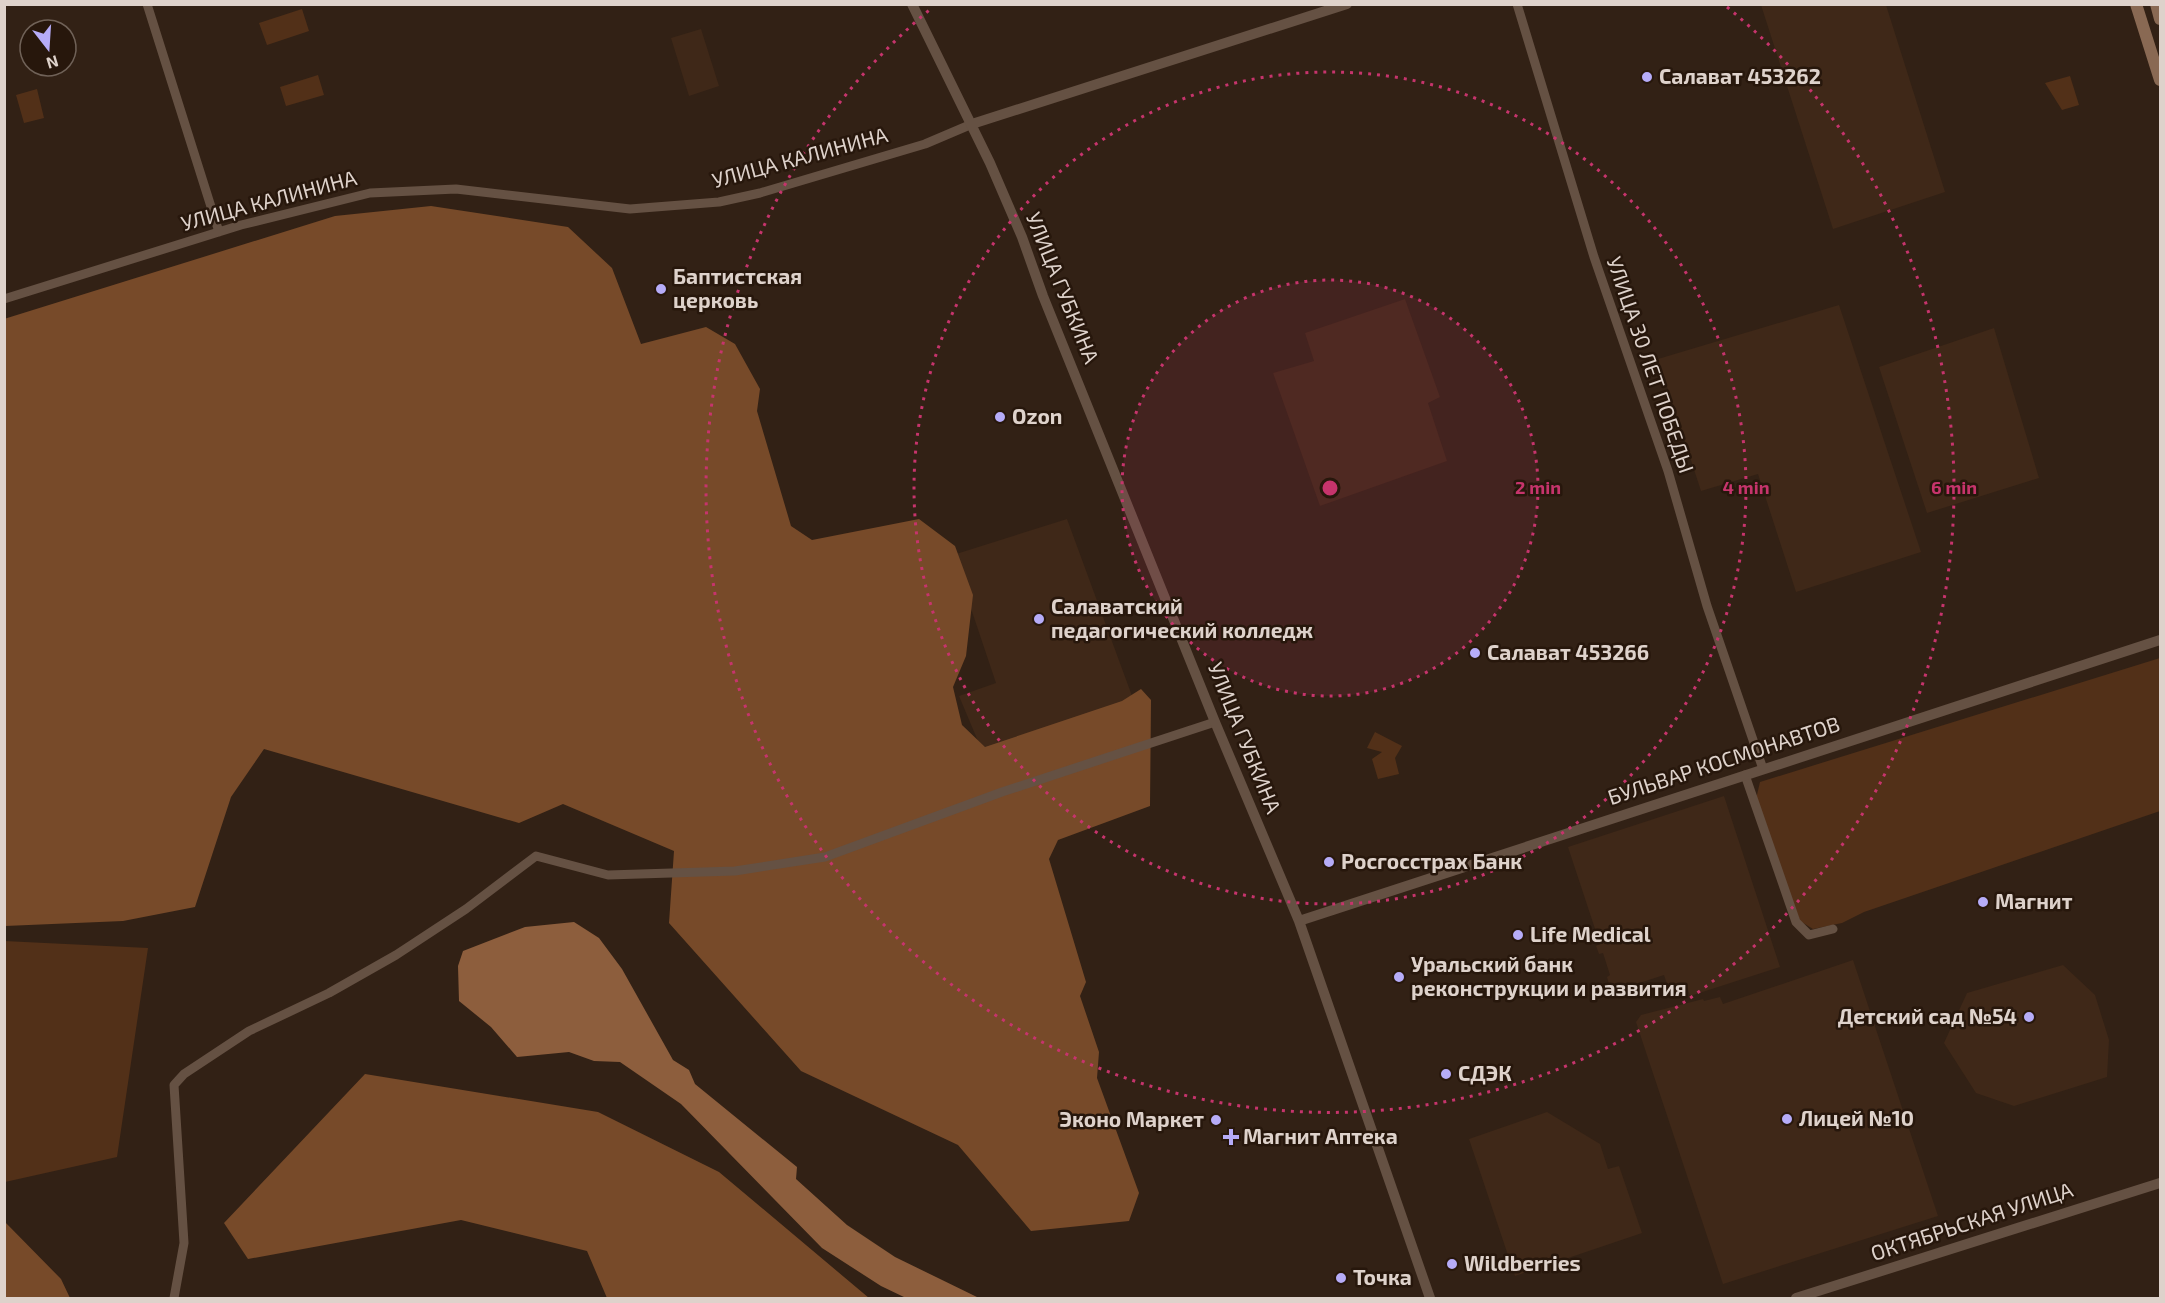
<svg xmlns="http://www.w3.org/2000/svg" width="2165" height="1303" font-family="'Exo 2',sans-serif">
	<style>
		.built { fill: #3f2818 }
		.green { fill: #523018 }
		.forest { fill: #774a29 }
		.water { fill: #8d5e3d }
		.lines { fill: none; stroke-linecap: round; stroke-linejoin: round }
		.minor { stroke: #655143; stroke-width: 9 }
		.tertiary { stroke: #655143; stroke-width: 10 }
		.secondary { stroke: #896953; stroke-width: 12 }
		.ring { fill: none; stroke: #c6346c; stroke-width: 3; stroke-dasharray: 3 6 }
		.poi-dot { fill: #b6acf8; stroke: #27170c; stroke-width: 2 }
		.labels { text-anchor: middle; stroke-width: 5; stroke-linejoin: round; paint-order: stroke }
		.poi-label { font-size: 21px; font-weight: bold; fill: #ded2cb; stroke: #27170c; text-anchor: start }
		.street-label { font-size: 21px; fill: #ded2cb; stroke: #27170c }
		.centre { fill: #c6346c; stroke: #27170c; stroke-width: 3 }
		.ring-label { font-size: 18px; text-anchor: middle; font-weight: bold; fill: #c6346c; stroke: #27170c; stroke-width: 5; stroke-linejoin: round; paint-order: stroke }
	</style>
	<rect width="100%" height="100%" fill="#322115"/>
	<path class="built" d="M1761 5H1886L1945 192 1833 229Z
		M701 29 719 86 689 96 671 38Z
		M1405 299 1440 397 1428 403 1447 461 1320 506 1273 373 1314 361 1305 333Z
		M1839 305 1921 552 1796 592 1758 474 1701 491 1658 359Z
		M1994 328 2039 478 1927 513 1879 367Z
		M1067 519 1135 704 983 753 959 696 996 683 953 555Z
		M1724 796 1780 967 1690 996 1686 984 1669 990 1664 975 1615 991 1612 983 1609 984 1607 977 1610 975 1603 953 1599 954 1596 946 1600 944 1568 847Z
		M1853 960 1938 1216 1723 1284 1636 1022 1641 1015 1703 999 1704 1001 1720 997 1723 1004Z
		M2063 965 2095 995 2109 1040 2107 1077 2014 1106 1976 1093 1944 1043 1967 993Z
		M1547 1112 1600 1144 1608 1169 1619 1166 1642 1233 1515 1276 1469 1139Z"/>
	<path class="green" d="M302 9 309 31 267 45 259 23Z
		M318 75 324 95 286 106 280 87Z
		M2070 76 2079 105 2062 110 2045 83Z
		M37 89 44 118 24 123 16 95Z
		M2160 658V811L1864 912 1842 923 1813 929 1800 921 1756 799 1760 782Z
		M1375 732 1402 746 1395 758 1399 774 1378 779 1372 759 1382 752 1367 748Z
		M4 941 148 948 117 1157 5 1182Z"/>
	<path class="forest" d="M431 206 568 227 612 268 641 344 706 327 735 344 760 389 757 411 791 526 812 540 919 519 955 546 973 595 966 656 953 687 962 725 985 747 1122 701 1141 689 1151 700 1150 806 1058 840 1049 859 1086 982 1080 996 1099 1052 1097 1078 1139 1193 1129 1221 1031 1231 958 1145 801 1071 669 923 674 851 563 804 519 823 264 749 231 797 195 907 123 921 5 926 4 319 335 216Z
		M365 1074 598 1112 719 1172 869 1298H607L587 1251 461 1220 248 1259 224 1223Z
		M5 1222 61 1279 70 1298H5Z"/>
	<path class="water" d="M574 922 599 938 622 969 673 1060 689 1070 695 1084 797 1167 796 1179 847 1225 895 1257 979 1298H906L881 1286 822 1248 681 1104 620 1062 594 1061 569 1052 517 1057 491 1027 459 1001 458 966 463 951 525 927Z"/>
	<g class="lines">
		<path class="minor" d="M147 4 219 232
			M1517 4 1594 257 1668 471 1707 606 1763 769
			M4 299 241 225 370 193 456 189 630 209 719 202 760 193 925 144 972 124
			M1745 775 1796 922 1809 935 1833 929
			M174 1298 184 1243 174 1085 184 1074 249 1031 329 993 396 955 466 909 536 856 608 875 735 871 825 857 1002 792 1215 722"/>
		<path class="tertiary" d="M912 4 990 163 1022 237 1043 296 1215 722 1299 921 1430 1298
			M972 124 1347 4
			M1299 921 2160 640
			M1796 1298 2160 1183"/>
		<path class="secondary" d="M2136 4 2160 80
			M2156 4 2160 19"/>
	</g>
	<circle cx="1330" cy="488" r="208" fill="#c6346c" fill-opacity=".12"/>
	<g class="ring">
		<circle cx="1330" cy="488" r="208"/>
		<circle cx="1330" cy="488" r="416"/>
		<path d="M1727 7A624 624 0 1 1 933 7"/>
	</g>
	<g class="poi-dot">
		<circle cx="1647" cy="77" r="6"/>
		<circle cx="661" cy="289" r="6"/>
		<circle cx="1000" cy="417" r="6"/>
		<circle cx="1039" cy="619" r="6"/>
		<circle cx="1475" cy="653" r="6"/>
		<circle cx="1329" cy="862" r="6"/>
		<circle cx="1983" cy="902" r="6"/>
		<circle cx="1518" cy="935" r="6"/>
		<circle cx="1399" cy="977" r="6"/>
		<circle cx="2029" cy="1017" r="6"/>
		<circle cx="1446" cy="1074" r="6"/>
		<circle cx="1787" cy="1119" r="6"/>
		<circle cx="1216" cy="1120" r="6"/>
		<path d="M1228 1128h6v6h6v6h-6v6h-6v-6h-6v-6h6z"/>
		<circle cx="1452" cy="1264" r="6"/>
		<circle cx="1341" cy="1278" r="6"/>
	</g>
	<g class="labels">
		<g class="poi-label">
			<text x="1659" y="84">Салават 453262</text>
			<text x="673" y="284">Баптистская<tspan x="673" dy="24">церковь</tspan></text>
			<text x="1012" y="424">Ozon</text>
			<text x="1051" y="614">Салаватский<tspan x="1051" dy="24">педагогический колледж</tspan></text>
			<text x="1487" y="660">Салават 453266</text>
			<text x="1341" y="869">Росгосстрах Банк</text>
			<text x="1995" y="909">Магнит</text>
			<text x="1530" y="942">Life Medical</text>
			<text x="1411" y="972">Уральский банк<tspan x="1411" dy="24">реконструкции и развития</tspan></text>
			<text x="2017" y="1024" text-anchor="end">Детский сад №54</text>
			<text x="1458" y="1081">СДЭК</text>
			<text x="1799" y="1126">Лицей №10</text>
			<text x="1204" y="1127" text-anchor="end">Эконо Маркет</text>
			<text x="1243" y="1144">Магнит Аптека</text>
			<text x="1464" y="1271">Wildberries</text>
			<text x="1353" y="1285">Точка</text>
		</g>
		<g class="street-label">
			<text transform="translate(800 158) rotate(-15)" y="7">УЛИЦА КАЛИНИНА</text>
			<text transform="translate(269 201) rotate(-15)" y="7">УЛИЦА КАЛИНИНА</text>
			<text transform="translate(1062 288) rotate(68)" y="7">УЛИЦА ГУБКИНА</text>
			<text transform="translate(1650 365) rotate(71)" y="7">УЛИЦА 30 ЛЕТ ПОБЕДЫ</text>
			<text transform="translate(1244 738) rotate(68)" y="7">УЛИЦА ГУБКИНА</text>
			<text transform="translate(1724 761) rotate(-18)" y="7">БУЛЬВАР КОСМОНАВТОВ</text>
			<text transform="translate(1972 1222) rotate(-18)" y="7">ОКТЯБРЬСКАЯ УЛИЦА</text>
		</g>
	</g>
	<circle cx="1330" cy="488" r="9" class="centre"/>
	<g class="ring-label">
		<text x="1538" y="494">2 min</text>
		<text x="1746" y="494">4 min</text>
		<text x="1954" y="494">6 min</text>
	</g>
	<rect width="2165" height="1303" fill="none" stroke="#ded2cb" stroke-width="12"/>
	<g transform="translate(48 48) rotate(163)"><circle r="28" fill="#27170c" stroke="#706258" stroke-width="1.5"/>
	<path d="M0-4.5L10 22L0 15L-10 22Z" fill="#b6acf8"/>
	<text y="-9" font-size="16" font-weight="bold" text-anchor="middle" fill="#ded2cb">N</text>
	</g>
</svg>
